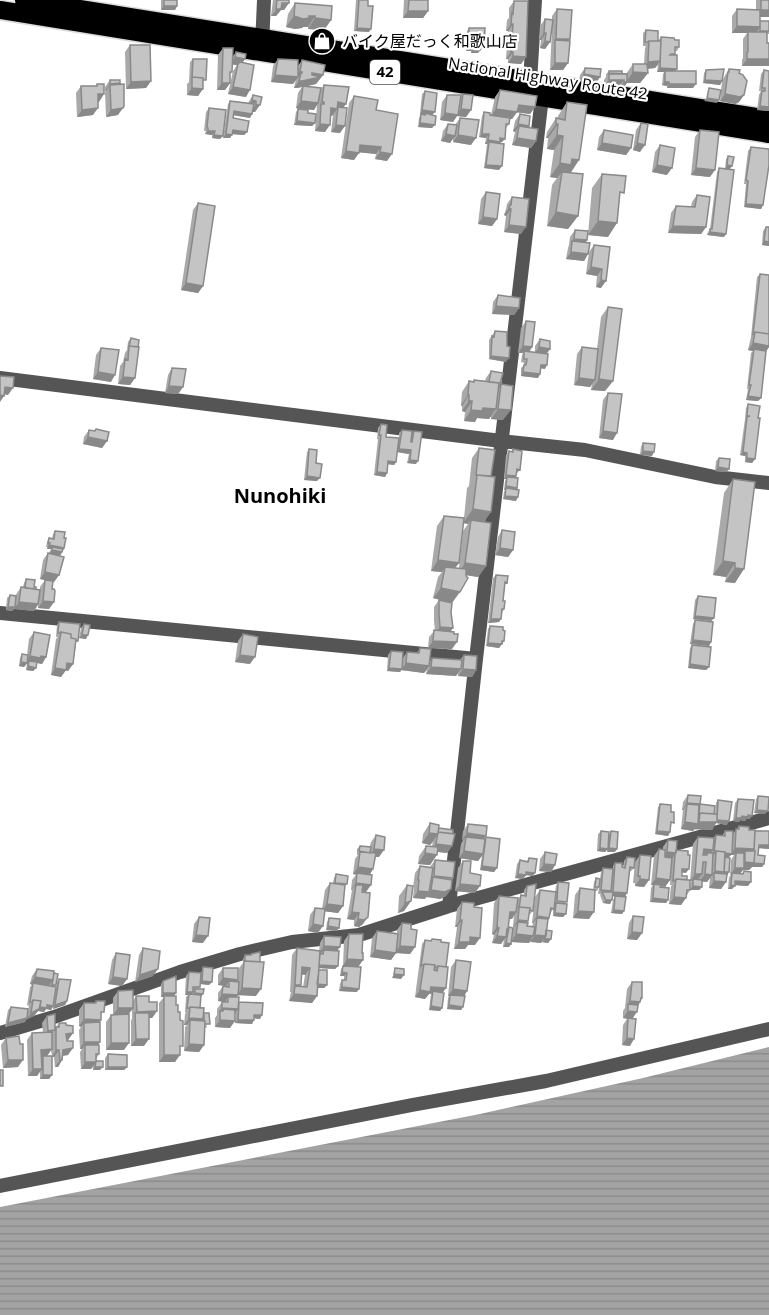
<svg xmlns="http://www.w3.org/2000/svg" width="769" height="1315" font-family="'Open Sans','Noto Sans JP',sans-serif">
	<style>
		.water { fill: url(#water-rules) }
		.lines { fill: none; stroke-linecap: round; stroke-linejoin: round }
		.highway-casing { stroke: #dbdbdb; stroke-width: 21 }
		.minor { stroke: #555; stroke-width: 14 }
		.highway { stroke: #000; stroke-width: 18 }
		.wall { fill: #a9a9a9; fill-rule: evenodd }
		.shaded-wall { fill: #898989 }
		.building { fill: #c4c4c4; stroke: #898989; stroke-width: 1.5 }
		.labels { text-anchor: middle; stroke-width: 4.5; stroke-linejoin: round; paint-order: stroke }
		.shield { fill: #fff; stroke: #4c4c4c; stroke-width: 1.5 }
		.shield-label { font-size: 15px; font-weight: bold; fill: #000 }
		.poi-label { font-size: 16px; fill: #000; stroke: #fff; text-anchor: start }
		.street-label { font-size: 16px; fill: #000; stroke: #fff }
		.quarter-label { font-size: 20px; font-weight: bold; fill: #000; stroke: #fff }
	</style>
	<defs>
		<pattern id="water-rules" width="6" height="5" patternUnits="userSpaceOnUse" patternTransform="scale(1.5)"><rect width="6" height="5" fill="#a3a3a3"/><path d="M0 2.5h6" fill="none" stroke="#8b8b8b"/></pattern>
	</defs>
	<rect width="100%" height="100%" fill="#fff"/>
	<path class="water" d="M769 1047V1315H0V1207L480 1114 643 1078Z"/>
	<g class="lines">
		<defs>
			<path id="highway" d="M24 0 769 119
				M0 10 769 134"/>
		</defs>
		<use href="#highway" class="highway-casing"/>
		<path class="minor" d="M262 46 264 0
			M530 82 535 0
			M0 378 501 441 585 450 715 477 769 483
			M0 613 476 659
			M449 906 476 659 542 97
			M0 1033 54 1017 180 972 240 954 292 942 359 935 449 906 769 818
			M0 1186 412 1105 546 1081 769 1029"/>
		<use href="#highway" class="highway"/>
	</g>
	<path class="wall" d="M161 0H177V6L175 10H161Z
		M273 0H289L284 10H281L276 16H271Z
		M356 0H368L369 32 354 31Z
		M404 0H428V11L423 18H403Z
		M756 0H769V17H760V21H769V34H767V43H769V66H742V60L743 58V39L747 33H732V16L737 9 756 10Z
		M514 1 526 57 521 64 508 63V59H506L508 31H506L507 20 509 18V8Z
		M295 3 331 20 324 30 308 29V27H303L302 28 295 29 286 27 288 14Z
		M557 9 569 41 568 63 563 70H550L552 28 550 42 545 49 540 48 541 40H539L540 26 545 19 552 20V16Z
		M469 28 481 50H480L478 53H471V51H466L467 31Z
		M646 30 658 41 661 37 675 40 679 47 677 51H675L674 55 675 71 693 88H667V86L662 85 663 74 664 72H657L658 65 655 68 647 69 648 73 640 83H627L622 89H619V87H604V80L606 77V74L609 71 626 74 633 64H644L645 48 646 46H643V33Z
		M130 45 151 81 146 88 126 89 125 52Z
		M223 48 233 56 236 52 245 59 242 63 246 97 228 94 233 71 237 65 232 64 230 75V83L225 90H217L218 55Z
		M193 59 203 84 198 96 187 95V84L189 82 190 62Z
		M278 59 298 66 302 60 323 75 316 84 304 87 321 89 324 85 343 107 340 133 331 132 333 115 331 116 325 132 315 131 317 105 314 110 301 109 308 113 315 123 312 126 294 125 296 112 298 109 296 108 298 93 302 87 297 88H294L296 79 293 84 271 82 273 66Z
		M585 68 600 77 595 84 579 81 580 75Z
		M729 69 739 73 744 95 739 102 735 104 720 101 722 81 720 85 703 83 704 73 706 70 723 79Z
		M764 70 769 111 757 110 759 95 761 91H759L761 74Z
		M110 80 119 85 118 115 106 117 105 92 106 91H105V87Z
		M97 84 99 102H98L93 115 77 117 76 93 81 86H96Z
		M500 90 535 107 530 114 517 112 512 119H510L509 124 506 128 502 142H500L499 143V170L484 168 487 144H485L486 138 479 137 482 116 484 112 491 115 495 97Z
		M425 91 432 115V128L418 127 419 118 421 114H424H420L422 94Z
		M463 94 471 110 466 117 457 116 453 122 440 120 442 102 447 95 460 97Z
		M253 95 262 97 255 112H253L250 118 234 115 233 118 247 132 244 135 232 134 230 138H223L228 104 230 101 248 103Z
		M354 96 376 110 387 161 375 159 376 154 359 152 354 160 341 158 349 103Z
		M567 102 571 173 578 216 568 229 547 226 552 185 557 178 550 177 554 150 547 149 548 138H546L547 132 556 118 557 119 558 116Z
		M209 108 220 139 212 138V135L205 134 206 131H204L206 112Z
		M520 114 529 126 528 127 536 141 531 148 512 145 515 132 513 131 515 121Z
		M460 118 471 145 453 142V138L450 143 441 141 443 131 448 124 455 125Z
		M641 123 640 152 633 150 636 130Z
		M604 130 631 148 626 155 597 150 599 137Z
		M700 130 710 177 691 175 695 137Z
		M660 145 667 175 652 172 655 152Z
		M751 147 763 205 761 209 744 207 746 184H744L748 151Z
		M728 156 730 169H725L726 159Z
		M719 168 724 237 707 235 708 232 710 229 717 172Z
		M602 174 620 200 608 237 588 235 592 188Z
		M486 192 497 219 492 226 478 224 481 199Z
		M697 195 706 227 701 234 668 233 671 213 676 206 691 207 692 202Z
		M512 197 521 234 504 232 506 216 504 215 506 209 507 204Z
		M198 203 203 286 198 293 181 290 193 210Z
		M766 227 769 246 762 245 763 231Z
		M575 230 587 240 586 242 588 254 584 261 566 259 568 248 569 245 570 237Z
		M594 245 610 247 601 288 596 287 597 276 586 274 589 252Z
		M760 274 769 275V347L766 351 761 398 758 401 746 400 748 389H747L751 353 753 351 748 350 751 337 757 277Z
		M498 295 519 308 514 315 492 314 493 302Z
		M608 307 613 381 605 391 591 390 592 383 590 387 574 385 577 354 582 347 597 349 601 317Z
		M526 321 532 347 529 352 535 353V346L540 339 550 349 546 354 545 369 541 368 540 374 538 378 521 376V368L524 365V363L521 362 522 355 523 353H518L521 328Z
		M495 331 506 362 489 359V340Z
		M131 338 138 347 135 378 130 385 118 384 120 366 123 362 125 353 127 350 128 342Z
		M101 348 111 382 93 379 96 355Z
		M172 368 183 387 178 394 165 393 168 375Z
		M491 371 500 386 501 384 503 420 491 419V416L489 419 477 418 475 422 464 421 465 412 462 411V406L461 405 462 392 469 381 473 382 474 380 485 381 486 378Z
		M608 393 613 440 599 438 603 400Z
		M748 404 758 418 755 459 752 463 745 462V456L740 455 745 419 746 408Z
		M381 424 386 437 399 438V433L402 430 412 433 414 431 416 464 407 463 409 454 397 452 396 462 394 465 388 464 387 473 385 477 374 475 378 439H377L378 428Z
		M96 429 107 441 102 448 83 444 84 437 89 430 95 431Z
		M643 443 652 456 640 455 641 447Z
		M479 448 486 566 478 577 466 575 452 603 433 598 438 577 442 572 431 571 437 526 444 516 464 518 467 488 469 486 472 458ZM463 523 468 524 463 531 459 568H455L459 563Z
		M309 449 317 481 304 480 307 452Z
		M513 449 520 470 517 473 515 478 516 501 503 499 504 492 505 490H504L505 481 506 479H504L506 455 509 451 511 452Z
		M719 458 729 469 726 472 715 471 716 461Z
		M733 479 755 482 735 583 725 582 726 577 713 575 724 493Z
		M502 530 513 550 508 557 495 555 498 537Z
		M55 531 64 538V548L60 556 53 554 59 575 54 582 53 581 52 589 54 602 49 609 38 608V605L34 611 14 609 12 611 6 610 7 598 10 595 15 596 21 587H23L24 583 26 579 36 589 40 590V587L45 580 40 579 43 560 48 553H49L51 549H47V547H46L47 542 49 538 52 539 53 534Z
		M496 575 505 586 503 601 504 609 502 613 501 619 499 622 488 623 493 578Z
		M698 596 714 618 711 621 693 619 695 600Z
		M439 600 451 612 453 628 450 632 452 649 428 648 429 637 435 630 434 621V607Z
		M695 620 711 642 709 646 690 644 693 624Z
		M59 622 76 644 73 664 68 671 66 670 61 677 51 675 56 639 58 637H56L57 625Z
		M84 624 86 639 79 638 81 628Z
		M490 626 504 641 499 648 486 646 488 629Z
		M34 632 46 657 42 664 37 663 36 668 33 671 26 670 27 663 24 667 19 666 20 658 22 654 27 655 29 639Z
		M243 634 250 664 235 662 238 641Z
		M692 645 709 667 706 670 688 668 690 648Z
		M420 648 430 661 432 658 460 660 464 655 476 670 472 677 458 676V673L456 676 426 674 427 670 424 673 401 670 400 672 387 671 388 655 391 651 403 658 407 652 417 653Z
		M688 795 714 814H715L716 803 718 800 727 825 716 823 712 830 694 829 695 828 693 831 681 829 683 810H682L683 802Z
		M758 796 765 814 754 813 756 799Z
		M738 799 750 819H746L745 821 740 820 739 822 733 821 735 803Z
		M660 804 671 826 670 832 668 836 655 834 658 807Z
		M430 823 439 828 452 846 447 853 438 852 430 865 418 864 419 856 426 846H432L433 842 430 845 422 843 423 834Z
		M468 824 484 839H485L486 837 497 868 494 872 480 870 482 856 478 861 459 858 461 844 463 840H462L463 831Z
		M739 826 749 830 769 831V849L759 848 758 855 764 864 762 867H752L749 870H743L740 874H742L744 871 748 886 735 885 732 889H728L729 877 731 875H730L731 860 734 855H731L729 857 726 882 721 889 709 888 710 878 707 882H702V887L699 890H690L691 882 692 881H690L693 844 698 837 713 838 716 835 722 836 725 831 732 835Z
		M601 831 609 835 611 831 615 852H607V849L605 852 597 851 598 834Z
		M376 835 379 857H375L373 869 370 874 366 892 362 891 363 924 359 927 354 926V920L347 919 352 890H351L352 880 356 875 353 874 355 859 358 855H357V849L360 846H370L371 842Z
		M668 840 676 850 686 873 682 872V876L687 880 690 890 681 905 669 904 671 886 672 885H670L672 858 670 880 665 887 661 886 668 900 666 903 650 902 651 888 653 885H651L654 856 659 849H663V847Z
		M545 852 555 865 551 872 539 871 540 859Z
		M640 855 649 880 644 887 635 886V883H633L635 862Z
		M627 857 634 868 631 871H630L625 897 613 896 610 904 603 903 600 895 601 894H598L599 887 597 891H595L589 919 573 918 575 895 580 888 593 890 594 882 596 878 600 879 601 872 603 868 613 869V866L615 863 623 868 624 861Z
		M529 858 533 876 526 875 523 879 515 878 517 864 520 860 527 861Z
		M435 860 453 878 452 880 451 889 446 896 440 899 426 896 425 899 413 898 414 887H413L415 873 420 866 430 867Z
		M463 861 470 873 475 893 455 891 458 868Z
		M336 874 345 887 343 906 338 913 324 911 318 933 308 931 310 915 315 908 322 909 325 890 330 883H333L334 878Z
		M558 882 566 904 563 917 553 916V909L550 914 548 920 546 930 551 939 548 943 542 942 543 940 541 943 530 941 529 943 512 942 509 947H503L504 939 501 944 492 943 494 935 492 934 494 903 499 896 518 899 521 895 524 896V890L527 886 533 911 530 914H529L527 923V926L532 927 533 923H532L535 897 540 890 555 892 556 886ZM514 915 513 927H514L513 928 509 927V919H512Z
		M407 885 411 901 404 911 398 913 399 896Z
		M615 896 624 911 622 914 611 913 613 900Z
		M462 902 475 945H468L465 949H454L457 927H455L457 909Z
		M633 916 642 933 637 940 627 939 629 923Z
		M199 917 203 943 192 942 194 924Z
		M329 918 339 928 336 931 326 930 327 922Z
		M402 923 411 929 415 947 410 954 396 953 391 960 370 957 372 938 377 931 397 933V930Z
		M349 934 362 953 363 960 358 967 357 992 339 991 340 984 342 980H344V976H340L341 969 343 966 344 941Z
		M324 936 337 951 338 966 335 969 319 968V970L327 985 324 988H317V996L312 1003 289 1001 291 992H290L292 955 297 948 319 951 320 943ZM302 974 305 975 303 987 300 986Z
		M432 939 446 967V988L442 993V1008L440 1011 429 1010 431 994H429L425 999 415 997 422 944 425 940 430 941Z
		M143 948 153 976 135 982 139 955Z
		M116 953 127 979 122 986 108 984 112 960Z
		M251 954 256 996 238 995 236 997 239 1002 260 1019 254 1018 252 1024 235 1023 236 1012 230 1028 215 1027V1018L217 1015V1009L222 1002H225L218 1001V993L223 986H226L218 985V975L223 968 236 982H238L239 968 243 963V959L245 955H250Z
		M456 960 467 991 464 996 463 1007 461 1010 447 1009 448 998 449 996H448L451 967Z
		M203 967 209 985 201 984 199 989 203 994 201 997 200 1008 204 1014 207 1028 205 1027 204 1045 199 1052 184 1051 185 1027 187 1025H184L185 1014 186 1012H185L186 997 188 995H185L186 976 189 972 201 973Z
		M37 969 54 971 56 985 55 987H56L57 982 59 979 67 1001 65 1005 53 1009V1007L51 1010 46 1009 44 1012 38 1011 34 1016 26 1019 25 1022 5 1027 8 1010 11 1007 28 1009 29 1006 27 1005 30 987 32 985 30 984 32 976Z
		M163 981 176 993 174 996 176 1005 180 1051 175 1062H159V1003L164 997H161V984Z
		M632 982 641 1000 633 1018 630 1046 622 1045 623 1025 627 1019 623 1018V1011L625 1008 627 989Z
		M118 991 133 1001 136 996 149 1002 157 1011 152 1018H149L144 1046H131V1020L132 1019V1010L128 1014 124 1050H106V1022L111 1015 113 1014V998Z
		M96 1001 101 1017V1020L99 1022 100 1042 98 1045 99 1054 96 1059V1061L100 1070H93V1067L91 1069H81L80 1052 82 1049H80L79 1030 81 1027 79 1026V1010L84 1003H94Z
		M47 1016 55 1029 59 1023 66 1025 73 1033 68 1040V1055L63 1056 62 1060 58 1067H55L54 1057H52V1075L49 1079H40V1071L37 1076H28L27 1040 32 1033H43L42 1023ZM51 1050 52 1056H47Z
		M6 1038 18 1067 3 1068 1 1045Z
		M108 1054 127 1067 124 1070H105V1058Z"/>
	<path class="shaded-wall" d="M282 3H289L284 10H281L276 16H271Z
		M164 6H177L175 10H161Z
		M761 10H769V17H756Z
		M408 11H428L423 18H403Z
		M294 16H315L308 27H303L302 28 295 29 286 27Z
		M315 18 331 20 324 30 308 29Z
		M511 24H513L508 31H506Z
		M737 26 760 27 755 34 748 32 747 33H732Z
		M357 28 371 29 369 32 354 31Z
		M544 33H546L541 40H539Z
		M556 39H570L565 46 555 40 551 46Z
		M545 41 550 42 545 49 540 48Z
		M480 46H484L478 53H471L473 49Z
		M468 47H474L471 51H466Z
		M511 52H513L508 59H506Z
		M513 56 526 57 521 64 508 63Z
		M235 57 245 59 240 66 230 64Z
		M747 59H769V66H742Z
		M660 61 655 68 644 69 648 62Z
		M555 63H568L563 70H550Z
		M660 68 677 69 674 73 665 71 664 72H657Z
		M300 71 302 72 293 84 271 82 275 75 296 76Z
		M633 72 648 73 640 83H627L622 89H619L624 82H626Z
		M312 73 323 75 316 84 297 88H294L299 81Z
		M584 74 600 77 595 84 579 81Z
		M609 80H624L619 87H604Z
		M705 80 722 81 720 85 703 83Z
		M151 81 146 88 126 89 131 82Z
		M665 82H669L667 86 662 85Z
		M120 83 115 90 110 85 106 91H105L110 84Z
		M222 83H230L225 90H217Z
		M669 84H696L693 88H667Z
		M233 87 250 90 246 97 228 94Z
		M192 88 203 89 198 96 187 95Z
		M98 94H104L99 102 93 101Z
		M725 94 744 95 739 102 735 104 720 101Z
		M707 98 719 100 717 103 704 101Z
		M252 100 256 101 251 108 247 107Z
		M301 101 318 103 314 110 296 108Z
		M338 102 346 104 341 111 337 109 332 116 326 115 331 108Z
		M256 105H260L255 112H251Z
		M519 105 535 107 530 114 514 112Z
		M760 106 769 107V111L757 110Z
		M98 108 93 115 77 117 82 110Z
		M123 108 118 115 106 117 111 110Z
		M461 109 471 110 466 117 457 116 453 122 440 120 445 113 457 114Z
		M496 109 517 112 512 119 491 116Z
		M422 110 435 112 432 115 420 114Z
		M234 111 252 114 250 118 232 115Z
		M297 121 315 123 312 126 294 125Z
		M420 123 435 125 432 128 418 127Z
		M320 124 330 125 325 132 315 131Z
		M518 124 529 126 524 133 519 126 515 132 513 131Z
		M556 124H558L548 138H546Z
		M336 125 345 126 340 133 331 132Z
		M233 130 247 132 244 135 230 134Z
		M208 131H215L212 135 205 134Z
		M226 134 232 135 230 138H223Z
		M446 134 455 136 450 143 441 141Z
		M482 134H489L486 138 479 137Z
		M214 135 223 136 220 139 212 138Z
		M458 135 476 138 471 145 453 142Z
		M557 135 563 136 554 150 547 149Z
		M500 138 505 139 502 142H500L497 145 489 142 487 144H485L488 140Z
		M517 138 536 141 531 148 512 145Z
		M602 143 631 148 626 155 597 150Z
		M637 143 645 145 640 152 633 150Z
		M360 145 381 147 376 154 355 152Z
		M346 151 359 153 354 160 341 158Z
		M380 152 392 154 387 161 375 159Z
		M572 159 579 160 570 174 562 172 557 178 550 177 560 163Z
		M486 165 502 166 499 170 484 168Z
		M657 165 672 168 667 175 652 172Z
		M727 165 732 166 730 169H725Z
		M696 168 715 170 710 177 691 175Z
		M746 204 763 205 761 209 744 207Z
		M509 208 511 209 506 216 504 215Z
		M556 212 578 216 568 229 547 226Z
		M483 217 497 219 492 226 478 224Z
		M598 221 617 223 608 237 588 235Z
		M509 225 526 227 521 234 504 232Z
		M673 226 706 227 701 234 668 233Z
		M710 232 726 234 724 237 707 235Z
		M574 239 587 240 582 247 572 242Z
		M764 241 769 242V246L762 245Z
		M571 252 588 254 584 261 566 259Z
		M591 267 602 269 597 276 586 274Z
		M601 280 606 281 601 288 596 287Z
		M186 283 203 286 198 293 181 290Z
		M496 306 519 308 514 315 492 314Z
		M753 343 769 346V347L765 353 754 349 753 351 748 350Z
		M523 346 532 347 528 354 524 351 523 353H518Z
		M539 347 550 349 545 356 534 354Z
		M491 356 509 358 506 362 489 359Z
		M541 365H547L545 369 539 368Z
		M98 372 115 375 111 382 93 379Z
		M523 372 540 374 538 378 521 376Z
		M123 377 135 378 130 385 118 384Z
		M579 378 595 380 590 387 574 385Z
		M599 379 613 381 605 391 591 390Z
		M169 386 183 387 178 394 165 393Z
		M5 387 13 388 8 395 1 394Z
		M0 395 4 396 0 402Z
		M468 395H469L462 406 461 405Z
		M748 396 761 398 758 401 746 400Z
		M469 401H472L465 412 462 411Z
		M483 408 496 409 489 419 477 418 475 422 464 421 471 410Z
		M498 409 511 410 503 420 491 419Z
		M603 431 617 433 613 440 599 438Z
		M88 437 107 441 102 448 83 444Z
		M399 449 411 450 409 454 397 452Z
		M643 451 654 452 652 456 640 455Z
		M743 452 747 453 745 456 740 455Z
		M747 458 755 459 752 463 745 462Z
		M410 460 418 461 416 464 407 463Z
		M388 461 396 462 394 465 386 464Z
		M718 467 729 469 726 472 715 471Z
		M377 472 387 473 385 477 374 475Z
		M506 475 516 476 514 480 507 477 506 479H504Z
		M307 476 320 478 317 481 304 480Z
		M506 486 517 488 515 491 506 488 505 490H504Z
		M505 496 518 497 516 501 503 499Z
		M473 509 491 512 482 525 471 520 468 524 463 523Z
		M49 545 64 548 62 551 52 547 51 549H47Z
		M500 548 513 550 508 557 495 555Z
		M52 550 62 552 60 556 49 554Z
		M438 560 459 563 451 573 445 567 442 572 431 571Z
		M723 561 735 563 726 577 713 575Z
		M465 563 486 566 478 577 458 574Z
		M735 568 744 569 735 583 725 582Z
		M45 572 59 575 54 582 40 579Z
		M441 588 460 592 452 603 433 598Z
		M43 601 54 602 49 609 38 608Z
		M19 602 38 604 34 611 14 609Z
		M8 607H15L12 611 6 610Z
		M695 616 714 618 711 621 693 619Z
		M491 619H501L499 622 488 623Z
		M440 627 453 628 448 635 435 634Z
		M82 635H88L86 639 79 638Z
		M693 640 711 642 709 646 690 644Z
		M433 641 457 642 452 649 428 648Z
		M504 641 499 648 486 646 488 643Z
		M240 655 255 657 250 664 235 662Z
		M30 656H41L46 657 42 664 29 661 24 667 19 666 21 662 25 663Z
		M67 663 73 664 68 671 66 670 61 677 51 675 55 668Z
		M406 663 429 666 424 673 401 670Z
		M690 664 709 667 706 670 688 668Z
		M28 666 36 668 33 671 26 670Z
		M431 667 461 669 456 676 426 674Z
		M389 668 402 669 400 672 387 671Z
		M463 669 476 670 472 677 458 676Z
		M687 803 700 804 695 811 687 804 683 810H682Z
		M757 810 768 811 765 814 754 813Z
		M748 815 752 816 750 819H746L745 821 740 820 739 822 733 821 736 818Z
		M716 819 729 821 727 825 716 823 712 830 694 829 699 822Z
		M685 822 698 824 693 831 681 829Z
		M657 831 670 832 668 836 655 834Z
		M429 833 438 834 430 845 422 843Z
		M467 833 486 836 481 843 466 837 463 840H462Z
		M436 844 452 846 447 853 431 851Z
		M759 845H769V849L756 848Z
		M600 848 608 849 605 852 597 851Z
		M609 848 617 849 615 852H607Z
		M735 848 754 849 749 856 745 851 742 856 736 853 734 855H731L729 857 716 856V853L731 854Z
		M374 849 384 850 379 857 369 856Z
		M704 849 713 850 708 857 707 853 704 857 699 856Z
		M464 851 483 854 478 861 459 858Z
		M667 852 676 853 671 860 662 859Z
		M425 853 437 855 430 865 418 864Z
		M745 862 764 864 762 867H752L749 870H743L739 875 732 873 730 875 735 868H741Z
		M544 864 555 865 551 872 539 871Z
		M482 866 497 868 494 872 480 870Z
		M358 867 373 869 369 876 353 874Z
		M682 869H689L686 873 679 872Z
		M715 871 729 872 727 876 714 873 710 878Z
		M526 872 535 873 533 876 526 875 523 879 515 878 518 874Z
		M695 874H702L697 881 693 879 692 881H690Z
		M705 874 712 875 707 882 700 881Z
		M656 878 670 880 665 887 651 885Z
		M640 879 649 880 644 887 635 886Z
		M714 881 726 882 721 889 709 888Z
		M735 881 751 882 748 886 732 885Z
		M356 883 371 885 366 892 355 891 356 885 351 890Z
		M460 884 480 886 475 893 455 891Z
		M731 885 735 886 732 889H728Z
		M693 886 702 887 699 890H690Z
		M451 889 446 896 440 899 426 897 431 890Z
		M418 891 429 892 425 899 413 898Z
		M613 892 627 893 625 897 610 896Z
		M674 897 686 898 681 905 669 904Z
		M653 898 668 900 666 903 650 902Z
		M606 900H612L610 904 603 903Z
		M411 901 404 911 398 913 405 903Z
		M327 904 343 906 338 913 322 911Z
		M614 910 624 911 622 914 611 913Z
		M578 911 594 912 589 919 573 918Z
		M352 912 359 913 354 920 347 919Z
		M510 912H516L512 919H505Z
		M555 913 566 914 563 917 553 916Z
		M537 916 549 918 545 925 537 918 533 923H532Z
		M368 917 363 924 359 927 354 926 358 919Z
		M460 920H462L457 927H455Z
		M518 920 528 921 523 928 518 922 514 927H513Z
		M313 924 323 926 318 933 308 931Z
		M328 926 339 928 336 931 326 930Z
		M497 927 499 928 494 935 492 934Z
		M632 932 642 933 637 940 627 939Z
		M516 934 533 936 529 943 511 942Z
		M196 935 208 936 203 943 192 942Z
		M535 935 546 936 541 943 530 942Z
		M497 936 506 937 501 944 492 943Z
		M470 937 480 938 475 945H468L465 949H454L459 942Z
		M545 939H551L548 943 542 942Z
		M506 943 511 944 509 947H503Z
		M324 946 340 947 335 954 324 950 321 953H319Z
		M400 946 415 947 410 954 396 953 391 960 370 957 375 950 395 952Z
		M347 959 363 960 358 967 343 966Z
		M319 965 338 966 335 969 317 968Z
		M302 967 310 968 305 975 298 974Z
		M158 969 153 976 135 982 140 975Z
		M342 972 347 973 344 976H340Z
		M394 974 404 975 401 979 392 978Z
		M35 977 53 980 48 987 30 984Z
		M113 977 127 979 122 986 108 984Z
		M223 978 238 980 233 987 229 981 226 986 218 985Z
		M202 981 212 982 209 985 200 984Z
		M317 984 327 985 324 988H315Z
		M342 987 359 989 357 992 339 991Z
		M431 987 446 988 441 995 433 991 431 994H429L425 999 415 997 420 990Z
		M242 988 261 989 256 996 237 995Z
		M453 989 467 991 463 998 448 996Z
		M187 992H193L191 995 189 994 188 995H185Z
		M163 993H176L173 997H161Z
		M222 994 238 995 233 1002 228 997 225 1002 218 1001Z
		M294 994 317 996 312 1003 289 1001Z
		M641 998H642L636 1009 628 1004 630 1001Z
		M67 1001 65 1005 53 1009 55 1005Z
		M47 1005 53 1006 51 1010 46 1009 44 1012 38 1011 34 1016 26 1020 31 1013 39 1007Z
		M449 1005 463 1007 461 1010 447 1009Z
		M431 1006 442 1008 440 1011 429 1010Z
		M118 1008H133L128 1015H113Z
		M222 1008 238 1009 233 1016 223 1011V1009L220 1014V1011L217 1015Z
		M157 1011 152 1018H135V1013L137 1012Z
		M628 1011 637 1012 632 1019 623 1018Z
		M254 1015H262L260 1019 252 1018Z
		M27 1018 25 1022 5 1027 8 1023Z
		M189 1018 203 1019 199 1026 190 1020 187 1025H184Z
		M84 1019 101 1020 96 1027 84 1023 81 1027 79 1026Z
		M220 1020 235 1021 230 1028 215 1027Z
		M238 1020H254L252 1024 235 1023Z
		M73 1033 68 1040 61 1041 66 1034Z
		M627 1038 634 1039 630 1046 622 1045Z
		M136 1039H149L144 1046H131Z
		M84 1042H100L95 1049 85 1045 82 1049H80Z
		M111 1043H129L124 1050H106Z
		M189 1044 204 1045 199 1052 184 1051Z
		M73 1048 68 1055 60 1056 63 1050Z
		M52 1049 47 1056 36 1057 41 1050Z
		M56 1050H59L54 1057H52Z
		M164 1055H180L175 1062H159Z
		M8 1060H23L18 1067 3 1068Z
		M60 1060H62L58 1067H55Z
		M85 1062H96L91 1069H81Z
		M95 1067H103L100 1070H93Z
		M108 1067H127L124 1070H105Z
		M33 1069H42L37 1076H28Z
		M43 1075H52L49 1079H40Z"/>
	<path class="building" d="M164 0H177V6H164Z
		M277 0H289V3H282L281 9H276Z
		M359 0H368V6H373L371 29 357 28Z
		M409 0H428V11H408Z
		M761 0H769V10H761Z
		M514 1H528L526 57 513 56V52H511L513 24H511L512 13 513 14Z
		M295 3 332 6 331 20 315 18V16H309V18L303 19 294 16Z
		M557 9 572 10 570 39H556Z
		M737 9 760 10V27L737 26Z
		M545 19 553 20 550 42 545 41 546 33H544Z
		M760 21H769V31H760Z
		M469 28H485L484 46H480V50L473 49 474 47H468Z
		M646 30 658 31V41H649L648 42H645Z
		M748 32H767V43H769V59H747V53L748 52Z
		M661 37 674 38 675 40H679V47H675V54H671L670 55H677V69L660 68Z
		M555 40 570 41 568 63H555Z
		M649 41H661L660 61 648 62Z
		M130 45H150L151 81 131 82Z
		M223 48H233L232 72H230V83H222Z
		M236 52 246 54 245 59 235 57Z
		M193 59H207L206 80H203V78L192 77V78Z
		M278 59 298 60V77L275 75Z
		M302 60 325 65 323 75 312 73V75L321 77 302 81H299L301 73H302V72L300 71Z
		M240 62 254 65 250 90 233 87 238 64Z
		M633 64H647L648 73 633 72Z
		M585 68 601 69 600 77 584 74Z
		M724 69 722 81 705 80 706 70Z
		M729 69 740 70 739 73 743 75 747 81 744 95 740 97 725 94 728 72H729Z
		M764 70 769 71V107L760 106 762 91H765V88H762Z
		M609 71H622V74H609Z
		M665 71H696V84H669V82H665Z
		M609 73 627 74V82H624V80H609Z
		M192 77 203 78V89L192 88Z
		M110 80H120V83L110 84Z
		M97 84H104V94H98V108L82 110 81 86H97Z
		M124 84V106L123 108 111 110 110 85Z
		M324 85 349 87 346 104 338 102 337 109 331 108 330 125 320 124 321 104H324V102H322Z
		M303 86 321 88 318 103 301 101Z
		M709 88 721 90 719 100 707 98Z
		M500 90 537 96 535 107 519 105 517 112 496 109Z
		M425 91 437 93 435 112 422 110Z
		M463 94 473 95 471 110 461 109Z
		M253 95 262 97 260 105H256V101L252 100Z
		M447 95H461L458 115 445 113Z
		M354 96 378 100 376 110 398 114 392 154 380 152 381 147 360 145 359 153 346 151Z
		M230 101 254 104 252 114 234 111 233 118 249 121 247 132 233 130 232 135 226 134Z
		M567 102 587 105 579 160 572 159 571 165 560 163 563 136 557 135 558 124H556V118L565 120Z
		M338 107 347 108 345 126 336 125Z
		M209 108 226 110 223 136 214 135 215 131H208V128L207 127Z
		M298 109 308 110V113L316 114 315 123 297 121Z
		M484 112 490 113V115L510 118 509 124H506L505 139 500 138V142L488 140 489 134H482Z
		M425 113 436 116 435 125 420 123 421 114 425 115Z
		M520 114 530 116 529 126 518 124Z
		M460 118 479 120 476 138 458 135Z
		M641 123 648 124 645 145 637 143Z
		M448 124 457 125 455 136 446 134Z
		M519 126 538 129 536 141 517 138Z
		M604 130 633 135 631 148 602 143Z
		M700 130 719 132 715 170 696 168Z
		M489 142 504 144 502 166 486 165Z
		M660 145 675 148 672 168 657 165Z
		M751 147 769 149V165L763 205 746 204 748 181 746 180Z
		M728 156 734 157 732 166 727 165Z
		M719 168 734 170 726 234 710 232V229H712Z
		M562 172 583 174 578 216 556 212Z
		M602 174 626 176 624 193 620 192 617 223 598 221Z
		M486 192 500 194 497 219 483 217Z
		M697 195 710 197 706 227 673 226 676 206 695 207Z
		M512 197 529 199 526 227 509 225 511 209 509 208 510 205H511Z
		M198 203 215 206 203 286 186 283Z
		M766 227H769V242L764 241Z
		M575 230 588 231 587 240 574 239Z
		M572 241 590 243 588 254 571 252Z
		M594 245 610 247 606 281 601 280 602 269 591 267Z
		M760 274 769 275V334L755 332 753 334Z
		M498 295 520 298 519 308 496 306Z
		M608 307 622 309 613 381 599 379Z
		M526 321 535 322 532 347 523 346Z
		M495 331 507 332V346L510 347 509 358 491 356 492 336 494 337Z
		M755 332 769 334V346L753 343Z
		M131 338 139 340 138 347 129 346V347Z
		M540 339 550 341V349L539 347Z
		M129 346 139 347 135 378 123 377 125 359 128 360Z
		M582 347 598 349 595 380 579 378Z
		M101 348 119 350 115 375 98 372Z
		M754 349 766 351 761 398 748 396 751 385H749Z
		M524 351 548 354 547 365H541L540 374 523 372 524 365H526L527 359H524Z
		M172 368 186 369 183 387 169 386Z
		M491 371 503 373 499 387V383L489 382Z
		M0 376 14 377 13 388 5 387 4 396 0 395Z
		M474 380 499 383 496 409 483 408 482 411 471 410 472 401H469V395H468L469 381 474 382Z
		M501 384 513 386 511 410 498 409Z
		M608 393 622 394 617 433 603 431Z
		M748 404 760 406 758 418H760L755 459 747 458V453L743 452 747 417 750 416H747Z
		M381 424 387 425 386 437 399 438 396 462 388 461 387 473 377 472 381 435H379Z
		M96 429 109 432 107 441 88 437 89 430 95 431Z
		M402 430 412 431 411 442H412L414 431 422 432 418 461 410 460 411 450 399 449Z
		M643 443 655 444 654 452 643 451Z
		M479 448 495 450 491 476 477 475H476Z
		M309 449 317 450 316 463 322 464 320 478 307 476Z
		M513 449 522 451 520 470 517 469 516 476 506 475 509 451 513 452Z
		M719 458 730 459 729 469 718 467Z
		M477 475 495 477 491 512 473 509Z
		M507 477 518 478 517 488 506 486Z
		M733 479 755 482 744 569 735 568V563L723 561Z
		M506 488 519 490 518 497 505 496Z
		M444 516 464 518 459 563 438 560Z
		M471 520 491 523 486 566 465 563Z
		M502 530 515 532 513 550 500 548Z
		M55 531 65 532 64 538H66L64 548 49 545 50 543H48L49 538 54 539Z
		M52 547 63 549 62 552 52 550Z
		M48 553 64 557 59 575 45 572Z
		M445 567 466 569V576L468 578 460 592 441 588Z
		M496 575 508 576 507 583 505 582 503 601H505L504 609H502L501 619H491Z
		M26 579 35 580 34 587H36V589L25 588Z
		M45 580 53 581 52 589H54L55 591 54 602 43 601Z
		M21 587 40 590 38 604 19 602Z
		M10 595 16 596 15 607H8Z
		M698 596 716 598 714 618 695 616Z
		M439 600 452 603 451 612 453 628 440 627 439 614Z
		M695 620 713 622 711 642 693 640Z
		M59 622 80 624 78 641H76V639L71 638V634L61 632V633H58Z
		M84 624 90 625 88 635H82Z
		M490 626 503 627V630L505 631 504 641H502V644L488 643Z
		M434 630 454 632V634H458L457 642 433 641Z
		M34 632 50 635 46 657 41 656 40 658 30 656Z
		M61 632 71 634V638L76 639 73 664 67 663 66 670 55 668Z
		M243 634 258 637 255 657 240 655Z
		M692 645 711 647 709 667 690 664Z
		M420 648 431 649 429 666 406 663 407 652 419 653Z
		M391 651 403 652 402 669 389 668Z
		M22 654 28 655 27 663 21 662Z
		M464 655 477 656 476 670 463 669Z
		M432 658 462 660 461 669 431 667Z
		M29 661 37 662 36 668 28 666Z
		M688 795 701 796 700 804 687 803Z
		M758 796 769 797 768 811 757 810Z
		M738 799 754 800 752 816 748 815V817L742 816 741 818H736Z
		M718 800 732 802 729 821 717 820Z
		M660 804 671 805V812H674V823L671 822 670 832 657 831Z
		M687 804 699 805 698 824 685 822Z
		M700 804 715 806 714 814 699 813Z
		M700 813 717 814V822H699Z
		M430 823 439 825 438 834 429 833Z
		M468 824 487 826 486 836 467 833Z
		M739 826 749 827V830H755L754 849 735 848 736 829H739Z
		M439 828 453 830V834L438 832Z
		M601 831 609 832 608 849 600 848Z
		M611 831 618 832 617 849 609 848Z
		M725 831H733L732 854 725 853V852L716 851V853H714L716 835 725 836Z
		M755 831H769V845H759L758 855 765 856 764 864 753 863H754L755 851H754Z
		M438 832 455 834 452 846 436 844Z
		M376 835 385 837 384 850 374 849Z
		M466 837 485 839 483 854 464 851Z
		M486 837 500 839 497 868 482 866Z
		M698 837 714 838 713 850 704 849 703 855H707V853H713L712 875 705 874 706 862H703L702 874H695Z
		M668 840 677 841 676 853 667 852Z
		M360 846 371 847 370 853 359 851Z
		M426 846 438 847 437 855 425 853Z
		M659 849 665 850V857L672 858 670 880 656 878Z
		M676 850 688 851V855H690L689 869H682V876H687V880L676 879 674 881H673L675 855Z
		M716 851 725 852 724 872 715 871Z
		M745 851H755L754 863 745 862Z
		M360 852 376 853 373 869 358 867Z
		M545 852 557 854 555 865 544 864Z
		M736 853H744V868H735Z
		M640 855 651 856 649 880 640 879V876H638Z
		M627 857 635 858 634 868 630 867 627 893 613 892 615 863H622V867L625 868Z
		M725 857 730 858 729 872H724Z
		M529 858 537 859 535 873 526 872V875L518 874 520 860 528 862Z
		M435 860 455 862 453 878 434 876Z
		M463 861H471L470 873 481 875 480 886 460 884Z
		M420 866 433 868 429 892 418 891 419 880H418Z
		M603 868 613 869 611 891 601 890Z
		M744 871 751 872V882L735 881V886L731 885 732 873 743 874Z
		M357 873 372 875 371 885 356 883Z
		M714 873 727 874 726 882 714 881Z
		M336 874 348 876 347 884 335 883Z
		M433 877 452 880 451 889 445 892 431 890Z
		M596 878 600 879 599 887H595Z
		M676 879 690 880V890H687L686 898 674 897Z
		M693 879 702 880V887L693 886Z
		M558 882 569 883 567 902 557 901Z
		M330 883 345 885 343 906 327 904Z
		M536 884 533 911 530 910V908L519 907V909L521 895 526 896 527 886Z
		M654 884 661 885 660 887 669 888 668 900 653 898Z
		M356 885H363L362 892 370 893 368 917 364 920 358 919 359 913 352 912Z
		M407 885 413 886 411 901 405 903Z
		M580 888 595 890 594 912 578 911Z
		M540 890 556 892 554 909 551 908 549 918 537 916Z
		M602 892H613L612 900H606Z
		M499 896 518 898 516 912H510L508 929H507L506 937 497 936 499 928 497 927Z
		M615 896 626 897 624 911 614 910Z
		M462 902 474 903V907L482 908 480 938 470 937V942H459L462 920H460Z
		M556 903 567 904 566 914 555 913Z
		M519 907 530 908 528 921 518 920Z
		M315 908 325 909 323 926 313 924Z
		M633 916 644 917 642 933 632 932Z
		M199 917 210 918 208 936 196 935Z
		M329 918 340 919 339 928 328 926Z
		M537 918 548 919 546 936 535 935Z
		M518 922 528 923 527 926 535 927 533 936 516 934Z
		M402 923 411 924V929L417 930 415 947 400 946Z
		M509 927 513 928 511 944 506 943Z
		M546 930 552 931 551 939H545Z
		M377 931 398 934 396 953 375 950Z
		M349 934H363L362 953H363V960L347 959Z
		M324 936 341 937 340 947 324 946Z
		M432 939 441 940V942L449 943 446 967 438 966 437 968 435 967V965L424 964 421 966 425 940 431 941Z
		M143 948 160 951 158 969 140 975Z
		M297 948 320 951 317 996 294 994 295 986 307 987 310 968 302 967 301 985H295Z
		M324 950 339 951 338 966 319 965 320 954H323Z
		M260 952V962L245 961V955H251V954Z
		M116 953 130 955 127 979 113 977Z
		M456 960 471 962 467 991 453 989Z
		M244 961 264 962 261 989 242 988Z
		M424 964 435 965 434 970 437 971 438 966 448 967 446 988 431 987 430 992 420 990Z
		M343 966 361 967 359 989 342 987V980H346L347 973 342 972Z
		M203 967 213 968 212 982 202 981Z
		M223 968H238V980L223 978Z
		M395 968 404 969V975L394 974Z
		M37 969 54 971 53 980 35 977Z
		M319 970H327V985L317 984Z
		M189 972 201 973 200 987H193V992H187Z
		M54 973 58 974 56 985H52Z
		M176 976V993H163V981Z
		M59 979 71 980 67 1001 55 1005Z
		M229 981 239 982 238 995 222 994 223 986 229 987Z
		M632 982H642V998H641L640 1002 630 1001Z
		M33 983 56 987 53 1006 47 1005V1008L40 1007 41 1001 33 1000 32 1002H30Z
		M195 989H204L203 994 195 993Z
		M133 990V1008H118V991Z
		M433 991 444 993 442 1008 431 1006Z
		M189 994 201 995 200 1008 190 1007 189 1008H187Z
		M450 995 465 996 463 1007 449 1005Z
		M136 996H149V1002H157V1011L137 1012Z
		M164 996H176V1005H178V1012H180V1020L183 1021V1046H180V1055H164Z
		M228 997H239L238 1009 222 1008V1002H228Z
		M33 1000 41 1001 39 1009 31 1013Z
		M96 1001H105L104 1012H101V1020L84 1019V1003H96Z
		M239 1002 263 1003 262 1015H254V1020H238Z
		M628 1004 638 1005 637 1012 628 1011Z
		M11 1007 28 1009 27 1018 8 1023Z
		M190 1007 204 1008 203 1019 189 1018Z
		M223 1009 235 1010V1021L220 1020V1011H223Z
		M135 1013H149V1039H136Z
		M204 1013H209L210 1024H205V1021H204Z
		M55 1014V1030L48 1031 47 1016Z
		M129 1014V1043H111V1015Z
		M628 1018 636 1019 634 1039 627 1038Z
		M190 1020 205 1021 204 1045 189 1044Z
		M100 1022V1042H84V1023Z
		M59 1023H66V1025L73 1026V1033L66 1034 67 1041H73V1048L63 1050 62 1060H60L59 1050H56V1027H59Z
		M52 1032V1049L41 1050 42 1069H33L32 1033Z
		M19 1036 20 1044H23V1060H8L6 1038Z
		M85 1045H99V1054H96V1062H85Z
		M108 1054 127 1055V1067H108Z
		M43 1056H52V1075H43Z
		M96 1061H103V1067H95Z
		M0 1070H3V1086H0Z"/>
	<defs>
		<symbol id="shop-disc" viewBox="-11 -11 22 22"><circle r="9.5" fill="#000" stroke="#fff"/><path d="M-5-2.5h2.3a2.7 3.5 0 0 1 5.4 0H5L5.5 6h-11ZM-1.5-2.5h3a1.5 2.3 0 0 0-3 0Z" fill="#fff"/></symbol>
	</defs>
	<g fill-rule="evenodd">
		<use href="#shop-disc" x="307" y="26" width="30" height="30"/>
	</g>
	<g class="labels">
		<rect class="shield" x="370" y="60" width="30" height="24" rx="4.5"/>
		<g class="shield-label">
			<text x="385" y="77">42</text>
		</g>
		<g class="poi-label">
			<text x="342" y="47">バイク屋だっく和歌山店</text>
		</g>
		<g class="street-label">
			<text transform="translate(548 78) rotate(9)" y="6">National Highway Route 42</text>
		</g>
		<g class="quarter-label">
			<text x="280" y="503">Nunohiki</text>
		</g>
	</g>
</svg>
